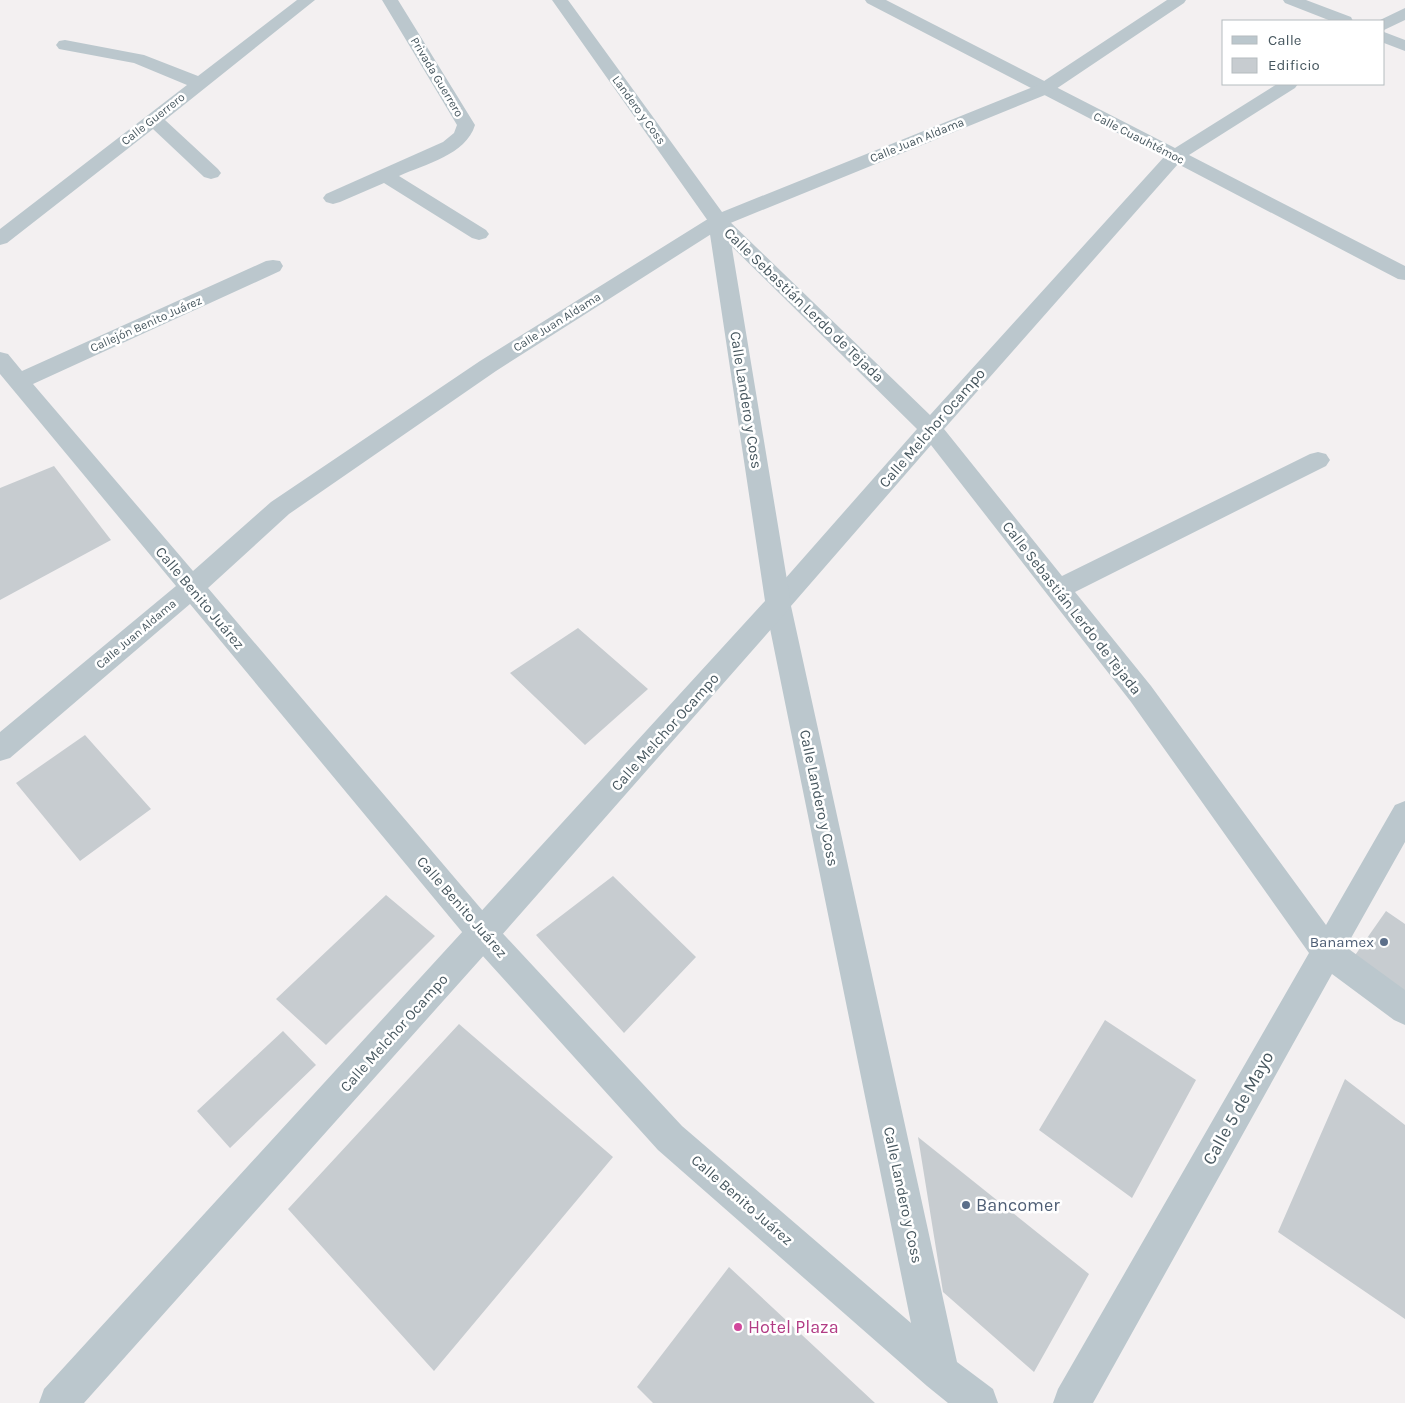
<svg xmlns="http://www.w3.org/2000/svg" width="1405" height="1403" font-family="Karla,sans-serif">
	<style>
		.building { fill: #c7ccd0 }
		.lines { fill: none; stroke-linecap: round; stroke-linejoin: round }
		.minor { fill: #bbc7cd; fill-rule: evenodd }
		.tertiary { fill: #bbc7cd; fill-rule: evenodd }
		.service-dot { fill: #5c6f8a; stroke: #fff; stroke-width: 2 }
		.hotel-dot { fill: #d1479c; stroke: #fff; stroke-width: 2 }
		.labels { text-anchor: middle; stroke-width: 5; stroke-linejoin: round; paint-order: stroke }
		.far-street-label { font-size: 12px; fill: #47575f; stroke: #fff }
		.street-label { font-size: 15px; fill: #47575f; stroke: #fff }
		.service-label { font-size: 15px; fill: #4e5e75; stroke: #fff; text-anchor: end }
		.near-street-label { font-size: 18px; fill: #47575f; stroke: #fff }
		.near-service-label { font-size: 18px; fill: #4e5e75; stroke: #fff; text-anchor: start }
		.near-hotel-label { font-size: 18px; fill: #b23c85; stroke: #fff; text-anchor: start }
	</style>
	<rect width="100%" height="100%" fill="#f3f0f1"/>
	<path class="building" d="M54 466 111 540 0 600V488Z
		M578 628 648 689 585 745 510 673Z
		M85 735 151 809 80 861 16 783Z
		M613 876 696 957 624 1033 536 935Z
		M386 895 435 936 326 1045 276 999Z
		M1386 911 1405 924V1000L1351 961Z
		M1105 1020 1196 1080 1132 1198 1039 1130Z
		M459 1024 613 1157 434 1371 288 1209Z
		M283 1031 316 1065 230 1148 197 1111Z
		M1345 1079 1405 1125V1319L1278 1232Z
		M918 1137 1089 1274 1034 1372 943 1292Z
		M729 1267 875 1403H653L637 1387Z"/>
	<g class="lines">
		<path class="minor" d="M297 0H315L165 120 218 169 221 173 218 177 211 179 204 177 153 129 7 243 0 245V229L187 85 134 63 59 49 56 45 59 41 65 40 144 55 198 76Z
			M382 0H398L475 125C466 155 425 164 399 176L486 230 489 234 486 238 479 240 472 238 384 183 340 202 333 204 326 202 323 198 326 194 443 142 454 133 457 125Z
			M865 0H886L1175 148 1277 84H1298L1295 88 1189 155 1405 266V280L1398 279 1178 164 944 429 1062 576 1310 454 1318 452 1326 454 1330 460 1326 466 1075 592 1151 686 1326 925 1395 805 1405 801V842L1346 947 1405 990V1025L1394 1020 1332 974 1093 1403H1053L1058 1389 1309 953 1131 702 931 445 791 606 957 1362 993 1389 998 1403H948L927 1386 658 1150 472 944 190 604 10 758 0 761V732L176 586 0 374V352L8 354 22 371 266 261 273 260 280 261 283 266 280 271 33 384 193 571 271 502 480 361 711 217 718 215 725 217 930 415 1164 157 867 3ZM716 231 917 429 769 597 765 604 911 1323 682 1126 494 924 208 588 289 514 496 371Z
			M1283 0H1306L1351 17 1353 21H1331L1285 3Z
			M1405 8V20L1384 30V21H1378Z
			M1384 32 1405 40V51L1384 43Z"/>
		<path class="tertiary" d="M552 0H568L722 212 1038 85 1167 0H1186L1184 3 1050 93 728 224 791 604 787 611 494 944 84 1403H39L44 1389 765 601 708 221Z"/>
	</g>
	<g class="service-dot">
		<circle cx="1384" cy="942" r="5"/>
		<circle cx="966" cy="1205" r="5"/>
	</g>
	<circle class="hotel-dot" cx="738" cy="1327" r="5"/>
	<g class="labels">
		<g class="far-street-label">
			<text transform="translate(437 77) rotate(59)" y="4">Privada Guerrero</text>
			<text transform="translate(639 110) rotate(54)" y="4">Landero y Coss</text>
			<text transform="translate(153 119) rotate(-38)" y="4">Calle Guerrero</text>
			<text transform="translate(1139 138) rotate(27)" y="4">Calle Cuauhtémoc</text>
			<text transform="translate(917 140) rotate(-22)" y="4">Calle Juan Aldama</text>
			<text transform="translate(557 322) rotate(-32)" y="4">Calle Juan Aldama</text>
			<text transform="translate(146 324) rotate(-24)" y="4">Callejón Benito Juárez</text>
			<text transform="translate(136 634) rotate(-40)" y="4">Calle Juan Aldama</text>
		</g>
		<g class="street-label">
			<text transform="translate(804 305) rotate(44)" y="5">Calle Sebastián Lerdo de Tejada</text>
			<text transform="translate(746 400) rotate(81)" y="5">Calle Landero y Coss</text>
			<text transform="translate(932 428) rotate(-49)" y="5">Calle Melchor Ocampo</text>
			<text transform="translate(200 598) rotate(50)" y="5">Calle Benito Juárez</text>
			<text transform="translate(1072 608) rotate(52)" y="5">Calle Sebastián Lerdo de Tejada</text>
			<text transform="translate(665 732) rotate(-48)" y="5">Calle Melchor Ocampo</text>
			<text transform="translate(819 798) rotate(78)" y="5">Calle Landero y Coss</text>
			<text transform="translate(462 907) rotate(49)" y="5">Calle Benito Juárez</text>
			<text transform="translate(394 1033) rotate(-48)" y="5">Calle Melchor Ocampo</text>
			<text transform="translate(903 1195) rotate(78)" y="5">Calle Landero y Coss</text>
			<text transform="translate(742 1200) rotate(41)" y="5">Calle Benito Juárez</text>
		</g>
		<g class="service-label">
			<text x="1374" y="947">Banamex</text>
		</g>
		<g class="near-street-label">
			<text transform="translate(1238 1108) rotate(-61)" y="6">Calle 5 de Mayo</text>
		</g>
		<g class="near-service-label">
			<text x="976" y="1211">Bancomer</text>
		</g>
		<g class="near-hotel-label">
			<text x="748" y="1333">Hotel Plaza</text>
		</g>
	</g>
	<rect x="1222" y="20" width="162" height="65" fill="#ffffff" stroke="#b5bcbf"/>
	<rect x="1232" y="36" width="25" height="8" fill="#bbc7cd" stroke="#b5bcbf"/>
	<text x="1268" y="45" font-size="15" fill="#47575f">Calle</text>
	<rect x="1232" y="58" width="25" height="15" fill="#c7ccd0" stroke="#b5bcbf"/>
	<text x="1268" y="70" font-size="15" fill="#47575f">Edificio</text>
</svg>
